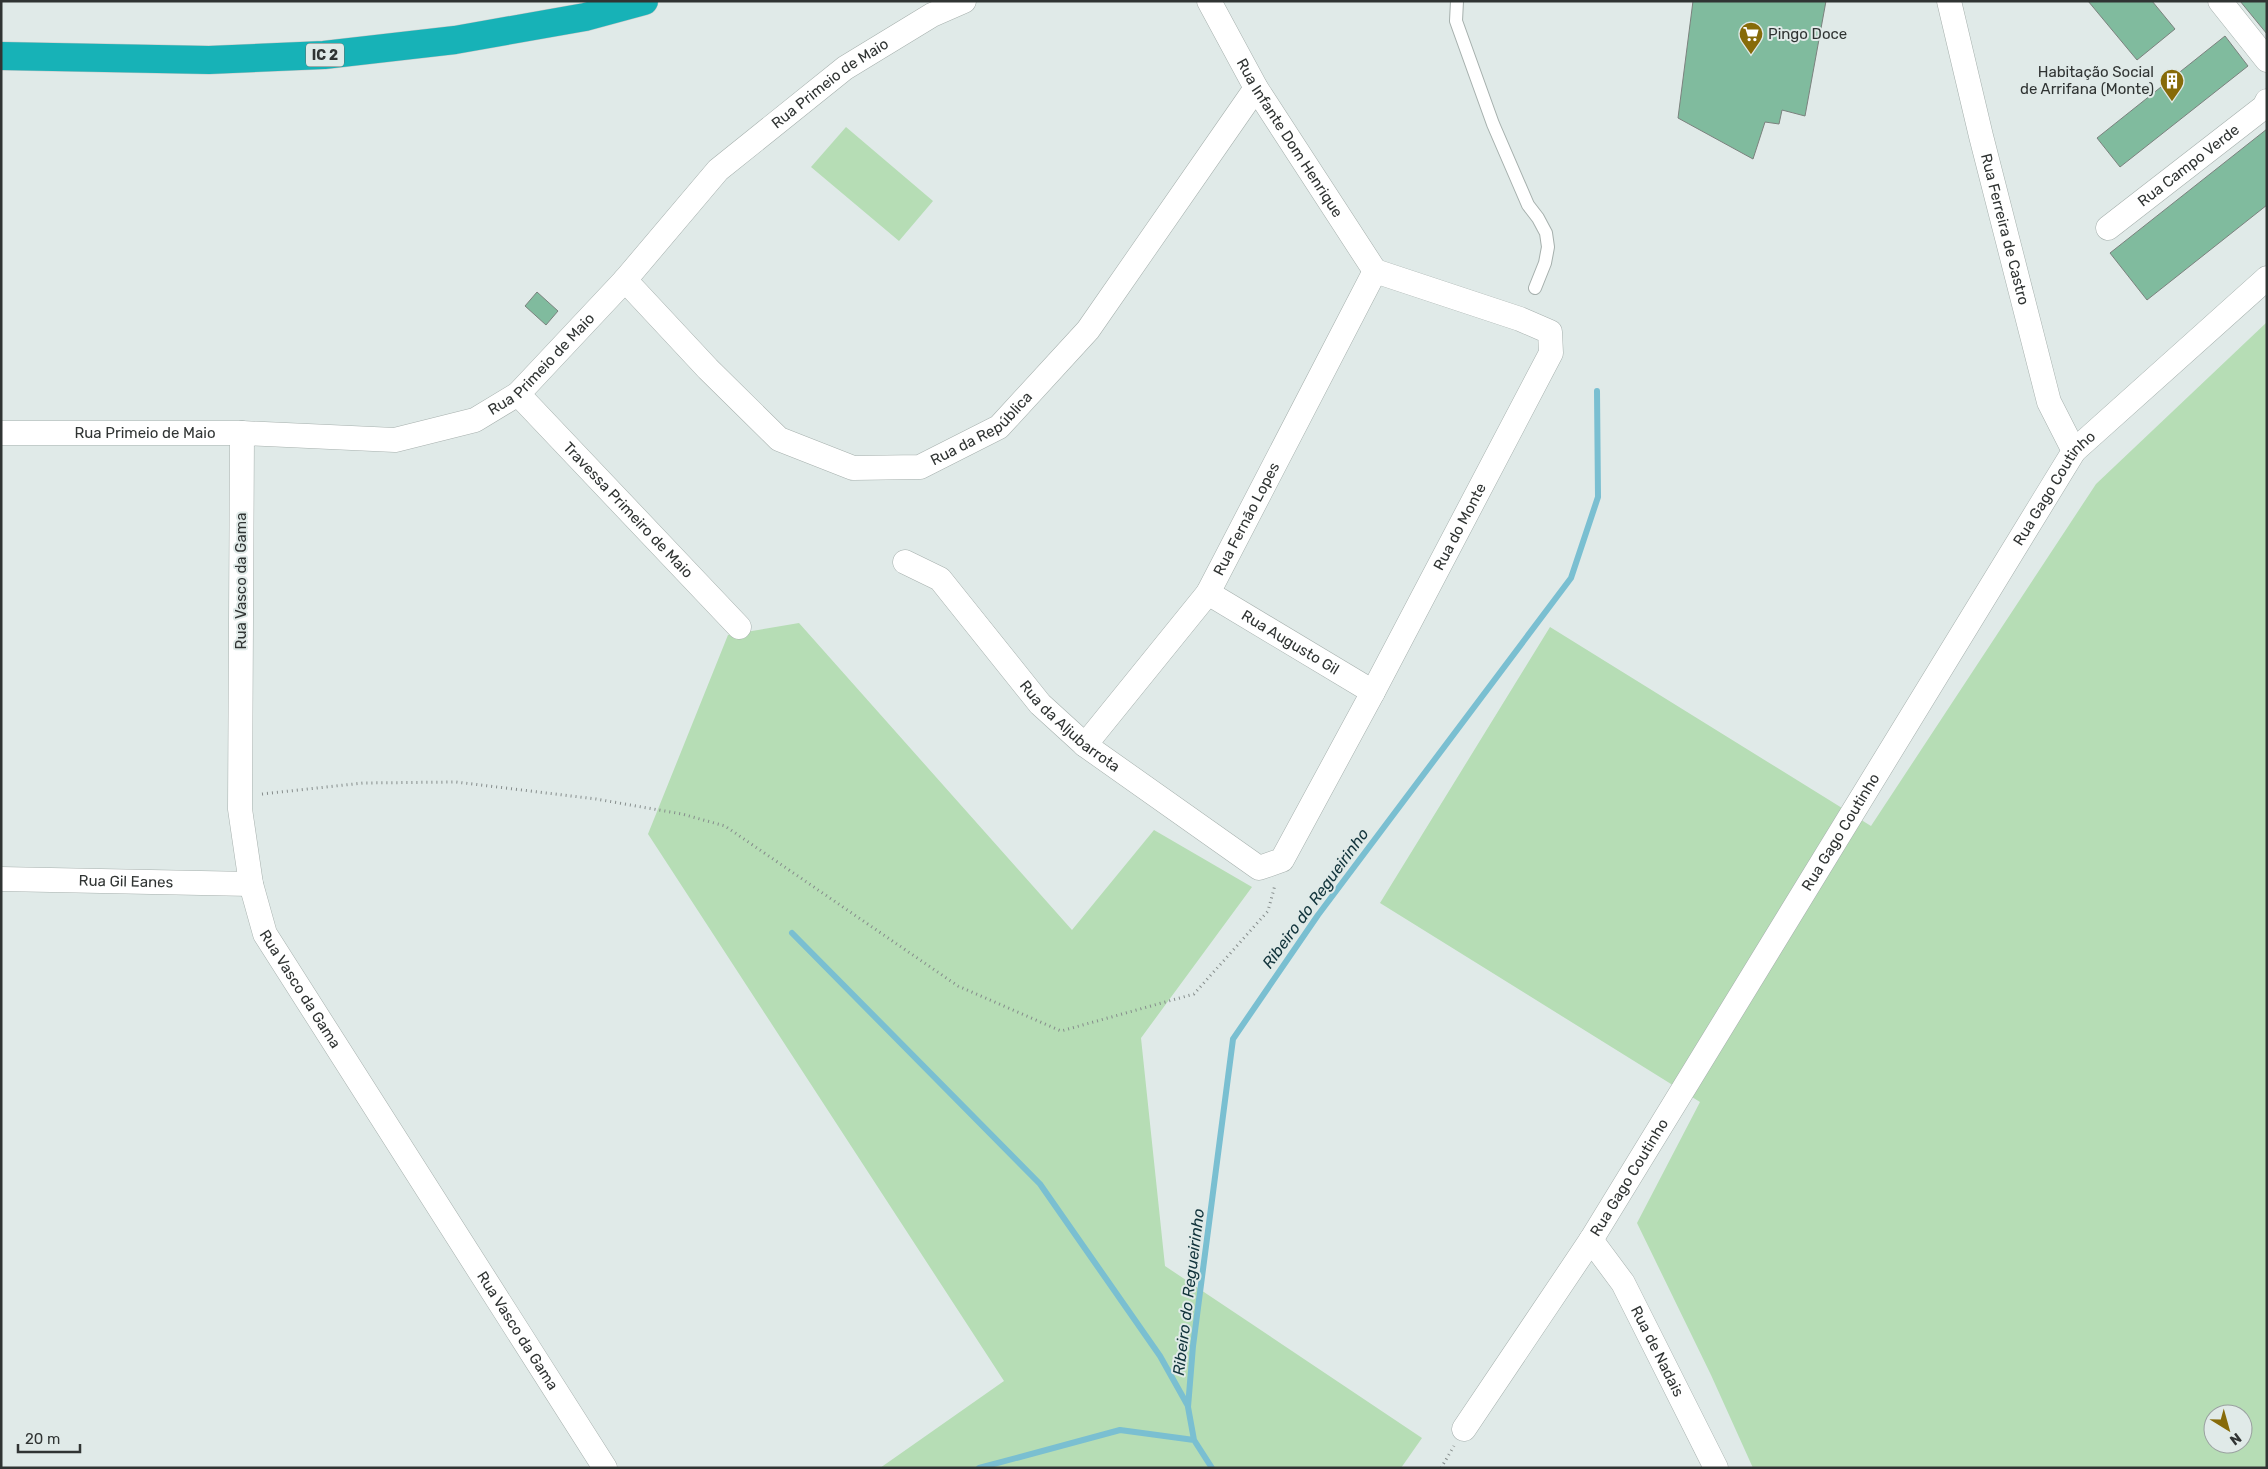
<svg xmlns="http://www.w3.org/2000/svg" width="2268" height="1469" font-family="Rubik,sans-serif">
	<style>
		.green { fill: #b6ddb5; fill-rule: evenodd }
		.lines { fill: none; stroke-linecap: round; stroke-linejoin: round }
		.stream { stroke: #7abfd1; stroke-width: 6 }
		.building { fill: #80bb9e; stroke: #7b827e }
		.lane-casing { stroke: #a6b0ad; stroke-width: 14 }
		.street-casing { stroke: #a6b0ad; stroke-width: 25 }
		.highway-casing { stroke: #c5c6c6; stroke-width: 29 }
		.path { stroke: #858c8b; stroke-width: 3; stroke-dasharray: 1 4; stroke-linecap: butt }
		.lane { stroke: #fff; stroke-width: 12 }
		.street { stroke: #fff; stroke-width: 24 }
		.highway { stroke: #17b2b7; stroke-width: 28 }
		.labels { text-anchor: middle; stroke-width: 4; stroke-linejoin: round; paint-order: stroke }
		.shield { fill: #e0eae8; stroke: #656b69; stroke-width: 1 }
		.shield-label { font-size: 14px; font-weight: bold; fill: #303433 }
		.poi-label { font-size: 15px; fill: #303433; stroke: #e0eae8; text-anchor: start }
		.street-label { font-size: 15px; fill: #303433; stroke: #e0eae8 }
		.water-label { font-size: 16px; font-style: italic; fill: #11333b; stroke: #e0eae8 }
	</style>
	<rect width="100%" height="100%" fill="#e0eae8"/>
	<path class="green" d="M846 127 933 201 899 241 811 167Z
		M2267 322V1468H1753L1711 1375 1637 1223 1700 1102 1380 903 1550 627 1871 826 2096 484ZM2213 1414H2243V1444H2213Z
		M799 623 1072 930 1154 830 1252 887 1141 1038 1165 1266 1422 1438 1401 1468H880L1004 1381 648 834 728 635Z"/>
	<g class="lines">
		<path class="stream" d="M792 933 1040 1184 1160 1356 1188 1406
			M979 1468 1120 1430 1194 1440
			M1212 1468 1194 1440 1188 1407 1193 1346 1233 1039 1318 915 1571 578 1598 497 1597 391"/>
	</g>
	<path class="building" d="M1693 1H1826L1805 116 1782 110 1779 124 1765 122 1753 159 1678 118Z
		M2088 1H2152L2175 29 2137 60Z
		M2240 1H2267V34Z
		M2225 36 2248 66 2120 167 2097 138Z
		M2267 129V205L2147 300 2110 253Z
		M537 292 558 311 546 325 525 306Z"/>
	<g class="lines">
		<defs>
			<path id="lane" d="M1457 1 1456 21 1493 124 1528 205 1538 218 1546 233 1548 247 1545 263 1535 288"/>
			<g id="street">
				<path id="s1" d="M1209 1 1256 88 1375 271"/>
				<path id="s2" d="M1949 1 1981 136 2049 402 2074 451"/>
				<path d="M2220 1 2267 60"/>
				<path id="s3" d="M2108 228 2264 107 2267 101"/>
				<path id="s4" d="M625 280 708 369 779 439 853 468 920 467 999 427 1088 330 1256 88"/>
				<path id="s5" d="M518 394 739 627"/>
				<path id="s6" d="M1 433H242L395 440 475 420 518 394 625 280 718 170 845 68 932 15 964 1"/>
				<path id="s7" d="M242 433 240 809 251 884 265 934 605 1468"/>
				<path id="s8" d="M905 562 940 579 1040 704 1085 745 1259 868 1282 860 1373 692 1551 353 1550 332 1520 319 1375 271"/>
				<path id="s9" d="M1208 593 1373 692"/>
				<path id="s10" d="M1085 745 1208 593 1375 271"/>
				<path id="s11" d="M1 879 251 884"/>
				<path id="s12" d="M1591 1240 1623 1283 1716 1468"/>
				<path id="s13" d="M1464 1429 1591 1240 2074 451 2267 278"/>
			</g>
			<path id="highway" d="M1 56 209 60 324 55 455 40 585 17 644 1"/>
		</defs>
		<use href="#lane" class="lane-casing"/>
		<use href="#street" class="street-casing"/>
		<use href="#highway" class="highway-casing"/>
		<path class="path" d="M262 794 363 783 456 782 596 799 682 814 725 826 958 986 1061 1031 1194 994 1268 911 1275 885
			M1441 1468 1454 1446"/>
		<use href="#lane" class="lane"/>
		<use href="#street" class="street"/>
		<use href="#highway" class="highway"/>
	</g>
	<defs>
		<symbol id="supermarket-pin" viewBox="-11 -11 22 30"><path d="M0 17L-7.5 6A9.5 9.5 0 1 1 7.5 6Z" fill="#876b09" stroke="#e0eae8"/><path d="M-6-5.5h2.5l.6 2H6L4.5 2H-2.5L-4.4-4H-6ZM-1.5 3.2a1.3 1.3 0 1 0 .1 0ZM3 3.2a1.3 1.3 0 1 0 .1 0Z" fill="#fff"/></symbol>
		<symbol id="building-pin" viewBox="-11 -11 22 30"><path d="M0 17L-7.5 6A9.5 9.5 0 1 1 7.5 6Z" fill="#876b09" stroke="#e0eae8"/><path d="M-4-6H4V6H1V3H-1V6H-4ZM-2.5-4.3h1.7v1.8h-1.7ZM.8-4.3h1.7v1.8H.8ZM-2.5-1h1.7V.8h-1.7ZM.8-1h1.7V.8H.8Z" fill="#fff"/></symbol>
	</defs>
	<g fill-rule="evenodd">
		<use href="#supermarket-pin" x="1737" y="20" width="28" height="38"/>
		<use href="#building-pin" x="2158" y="67" width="28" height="38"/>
	</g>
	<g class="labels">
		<rect class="shield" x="306" y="43.5" width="38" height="23" rx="4"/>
		<g class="shield-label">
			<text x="325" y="60">IC 2</text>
		</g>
		<g class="poi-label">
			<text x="1768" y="39">Pingo Doce</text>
			<text x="2154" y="77" text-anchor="end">Habitação Social<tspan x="2154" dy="17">de Arrifana (Monte)</tspan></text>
		</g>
		<g class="street-label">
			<text dy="5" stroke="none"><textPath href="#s6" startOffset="969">Rua Primeio de Maio</textPath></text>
			<text dy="5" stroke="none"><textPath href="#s1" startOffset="159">Rua Infante Dom Henrique</textPath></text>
			<text dy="5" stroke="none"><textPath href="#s3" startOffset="102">Rua Campo Verde</textPath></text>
			<text dy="5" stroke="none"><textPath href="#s2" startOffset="235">Rua Ferreira de Castro</textPath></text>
			<text dy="5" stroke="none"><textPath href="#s6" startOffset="564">Rua Primeio de Maio</textPath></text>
			<text dy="5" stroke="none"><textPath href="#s4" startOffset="441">Rua da República</textPath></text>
			<text dy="5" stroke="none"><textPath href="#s6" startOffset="144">Rua Primeio de Maio</textPath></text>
			<text dy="5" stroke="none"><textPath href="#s13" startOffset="1111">Rua Gago Coutinho</textPath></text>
			<text dy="5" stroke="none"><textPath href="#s5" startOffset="160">Travessa Primeiro de Maio</textPath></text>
			<text dy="5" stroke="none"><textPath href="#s10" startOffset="279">Rua Fernão Lopes</textPath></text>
			<text dy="5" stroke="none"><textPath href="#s8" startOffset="875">Rua do Monte</textPath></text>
			<text transform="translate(241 581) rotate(-90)" y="5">Rua Vasco da Gama</text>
			<text dy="5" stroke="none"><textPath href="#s9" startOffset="96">Rua Augusto Gil</textPath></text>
			<text dy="5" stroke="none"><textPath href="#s8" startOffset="236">Rua da Aljubarrota</textPath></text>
			<text dy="5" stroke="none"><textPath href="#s13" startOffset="706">Rua Gago Coutinho</textPath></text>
			<text dy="5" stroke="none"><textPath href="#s11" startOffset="125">Rua Gil Eanes</textPath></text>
			<text dy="5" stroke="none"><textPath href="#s7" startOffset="569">Rua Vasco da Gama</textPath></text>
			<text dy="5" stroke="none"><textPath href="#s13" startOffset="301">Rua Gago Coutinho</textPath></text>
			<text dy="5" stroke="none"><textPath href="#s7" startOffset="974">Rua Vasco da Gama</textPath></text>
			<text dy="5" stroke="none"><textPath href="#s12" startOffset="130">Rua de Nadais</textPath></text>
		</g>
		<g class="water-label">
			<text transform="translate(1315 898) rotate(-54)" y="6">Ribeiro do Regueirinho</text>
			<text transform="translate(1188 1292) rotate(-83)" y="6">Ribeiro do Regueirinho</text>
		</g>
	</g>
	<rect width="2268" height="1469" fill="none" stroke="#303433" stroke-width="5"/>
	<g transform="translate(2228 1429) rotate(143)"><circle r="24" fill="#e0eae8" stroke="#9aa1a0"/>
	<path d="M0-4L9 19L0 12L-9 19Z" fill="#876b09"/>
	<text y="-8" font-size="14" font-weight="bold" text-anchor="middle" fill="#303433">N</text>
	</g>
	<path d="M18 1444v8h62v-8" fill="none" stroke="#303433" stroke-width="2.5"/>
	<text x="25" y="1444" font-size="15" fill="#303433" stroke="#e0eae8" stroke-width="4" paint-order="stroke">20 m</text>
</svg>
